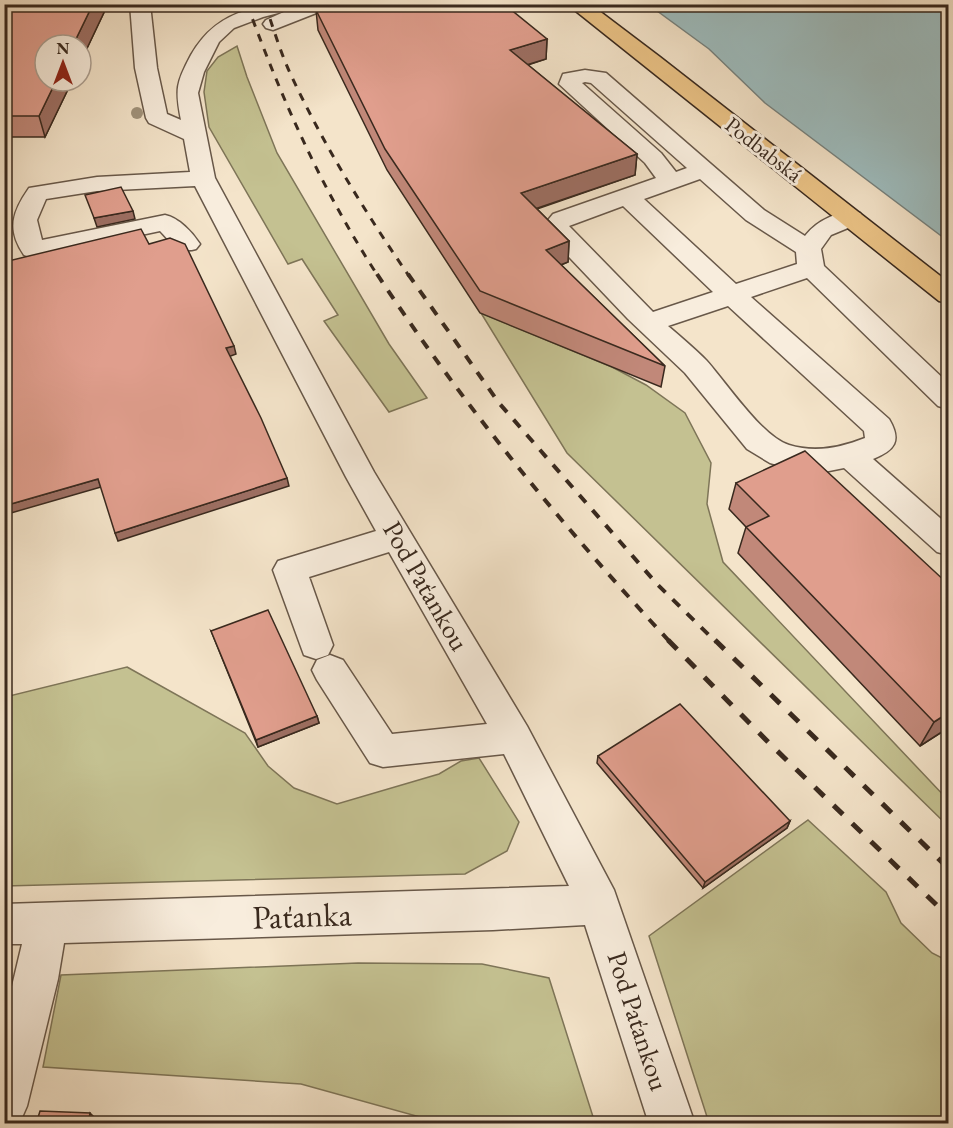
<svg xmlns="http://www.w3.org/2000/svg" width="953" height="1128" font-family="'EB Garamond',serif">
	<style>
		.green { fill: #c4c191; stroke: #7e7558; stroke-width: 1.5 }
		.water { fill: #9ebdbf; stroke: #76827f; stroke-width: 1.5 }
		.lines { fill: none; stroke-linecap: round; stroke-linejoin: round }
		.minor-casing { stroke: #685849; stroke-width: 3 }
		.major-casing { stroke: #39291e; stroke-width: 3 }
		.minor { fill: #f8eddd; fill-rule: evenodd }
		.major { fill: #eac285; fill-rule: evenodd }
		.rail-far2 { stroke: #39291e; stroke-width: 3; stroke-dasharray: 8 8; stroke-linecap: butt }
		.rail-far1 { stroke: #39291e; stroke-width: 4; stroke-dasharray: 10 10; stroke-linecap: butt }
		.rail { stroke: #39291e; stroke-width: 5; stroke-dasharray: 13 13; stroke-linecap: butt }
		.tree { fill: #a0927b }
		.wall { fill: #c18879; stroke: #39291e; stroke-width: 1.5 }
		.shaded-wall { fill: #9d6f63; stroke: #39291e; stroke-width: 1.5 }
		.building { fill: #e09e8d; stroke: #39291e; stroke-width: 1.5 }
		.labels { text-anchor: middle; stroke-width: 6; stroke-linejoin: round; paint-order: stroke }
		.far-street-label { font-size: 22px; fill: #39291e; stroke: #f8eddd }
		.street-label { font-size: 27px; fill: #39291e; stroke: #f8eddd }
		.near-street-label { font-size: 33px; fill: #39291e; stroke: #f8eddd }
	</style>
	<rect width="100%" height="100%" fill="#f4e4ca"/>
	<filter id="stains"><feTurbulence type="fractalNoise" baseFrequency=".00333" numOctaves="4"/><feColorMatrix values="0 0 0 0 .2 0 0 0 0 .09 0 0 0 0 .02 0 0 0 .5 -.17"/></filter>
	<radialGradient id="worn" r=".72"><stop offset=".6" stop-color="#630" stop-opacity="0"/><stop offset="1" stop-color="#630" stop-opacity=".3"/></radialGradient>
	<path class="green" d="M237 46 247 77 277 153 389 344 427 398 389 412 324 321 338 315 302 259 288 264 209 127 204 92 207 71 218 57Z
		M481 313 612 367 646 385 685 413 711 463 707 504 723 562 948 800V826L567 453Z
		M127 667 245 733 268 766 294 788 337 804 439 774 461 761 479 758 519 822 507 851 465 874 5 886V697Z
		M808 820 886 892 901 923 932 953 948 961V1123H709L649 936Z
		M358 963 482 964 549 978 595 1123H419L420 1117 301 1084 43 1067 61 975Z"/>
	<path class="water" d="M649 5H948V241L765 103 709 49Z"/>
	<g class="lines">
		<defs>
			<path id="minor" d="M130 4H150L157 68 167 114 181 120C175 89 176 83 191 55 222 0 276 4 332 4L329 8 273 30 266 28 263 24 266 20 286 11 263 17 234 28 219 42 204 72 198 93 215 178 374 472 527 726 614 890 695 1124H649L585 925 493 930 64 943 58 979 27 1106 20 1122 4 1124V1020L22 944H4V904L569 886 504 754 383 767 370 763 317 680 312 670 317 660 330 655 343 660 392 734 487 724 389 552 309 577 333 645 328 655 316 659 304 655 273 570 278 561 376 531 346 477 195 186 97 191 46 199 37 220 42 240 165 215C179 218 192 232 200 244L196 249C178 254 171 242 160 231L33 258 24 255C6 229 13 211 29 188L97 177 190 172 184 139 149 123 146 118 135 68Z
				M585 70 606 73 764 210 805 236C816 221 841 208 860 213L863 218 860 223 831 235 821 249 824 266 948 383V409L938 406 807 278 751 297 889 419C902 441 895 450 873 459L948 525V555L937 552 844 468 824 472 781 466 770 463 747 449 685 373 628 319 551 238 544 225 553 214 656 178 645 163 559 84 563 74ZM585 82 591 83 687 168 676 172 661 153 582 83ZM700 179 746 220 796 252 797 264 736 284 644 199ZM623 206 713 292 653 312 569 226ZM728 306 864 431 865 438C840 448 815 453 789 445 762 437 726 382 706 360 694 348 681 337 668 326Z"/>
			<path id="major" d="M567 4H590L660 57 948 282V303L939 301Z"/>
		</defs>
		<use href="#minor" class="minor-casing"/>
		<use href="#major" class="major-casing"/>
		<use href="#minor" class="minor"/>
		<use href="#major" class="major"/>
		<path class="rail-far2" d="M247 4C282 100 322 190 378 276
			M265 4C273 27 280 51 290 73 323 144 365 212 409 276"/>
		<path class="rail-far1" d="M377 274C463 405 563 527 670 642
			M408 274 499 403 657 584 716 642"/>
		<path class="rail" d="M668 640 769 743 948 916
			M715 640 948 868"/>
	</g>
	<circle class="tree" cx="137" cy="113" r="6"/>
	<path class="wall" d="M4 4H108L81 61V45L45 81H72L45 137H4Z
		M316 10 547 39 546 59 528 65 637 154 635 175 537 209 569 241 568 262 561 265 665 366 661 387 480 313 387 170 318 30Z
		M736 483 948 584V728L920 746 738 553 746 527 729 509Z
		M211 631 317 716 319 723 258 747Z
		M598 756 790 821 787 828 703 888 597 763Z"/>
	<path class="shaded-wall" d="M93 4H108L81 61V45H73Z
		M547 39 546 59 510 70V50Z
		M56 81H72L45 137 39 116Z
		M637 154 635 175 520 214 521 193Z
		M133 211 135 219 97 227 94 218Z
		M569 241 568 262 545 271 546 250Z
		M234 346 236 354 228 357 226 348Z
		M287 478 289 486 118 541 115 533Z
		M98 479 101 487 4 515V506Z
		M948 713V728L920 746 934 722Z
		M317 716 319 723 258 747 256 740Z
		M790 821 787 828 703 888 705 882Z
		M90 1113 101 1124H88Z"/>
	<path class="building" d="M4 4H93L73 45H45V81H56L39 116H4Z
		M337 4H504L547 39 510 50 637 154 521 193 569 241 546 250 665 366 480 291 385 149 316 10Z
		M121 187 133 211 94 218 85 195Z
		M141 229 149 244 170 238 185 244 234 346 226 348 261 418 287 478 115 533 98 479 4 506V262Z
		M805 451 948 584V713L934 722 746 527 769 516 736 483Z
		M268 610 317 716 256 740 211 631Z
		M680 704 790 821 705 882 598 756Z
		M40 1111 90 1113 88 1124H36Z"/>
	<g class="labels">
		<g class="far-street-label">
			<text transform="translate(764 149) rotate(38)" y="8">Podbabská</text>
		</g>
		<g class="street-label">
			<text transform="translate(426 586) rotate(60)" y="9">Pod Paťankou</text>
			<text transform="translate(638 1021) rotate(72)" y="9">Pod Paťankou</text>
		</g>
		<g class="near-street-label">
			<text transform="translate(302 915) rotate(-2)" y="12">Paťanka</text>
		</g>
	</g>
	<rect width="953" height="1128" fill="none" stroke="#f4e4ca" stroke-width="24"/>
	<rect x="6" y="6" width="941" height="1116" fill="none" stroke="#39291e" stroke-width="3"/>
	<rect x="12" y="12" width="929" height="1104" fill="none" stroke="#39291e" stroke-width="1.5"/>
	<g transform="translate(63 63)"><circle r="28" fill="#f8eddd" stroke="#ac9f91" stroke-width="1.5"/>
	<path d="M0-4.5L10 22L0 15L-10 22Z" fill="#8f2418"/>
	<text y="-9" font-size="16" font-weight="bold" text-anchor="middle" fill="#39291e">N</text>
	</g>
	<rect width="100%" height="100%" filter="url(#stains)"/>
	<rect width="100%" height="100%" fill="url(#worn)"/>
</svg>
